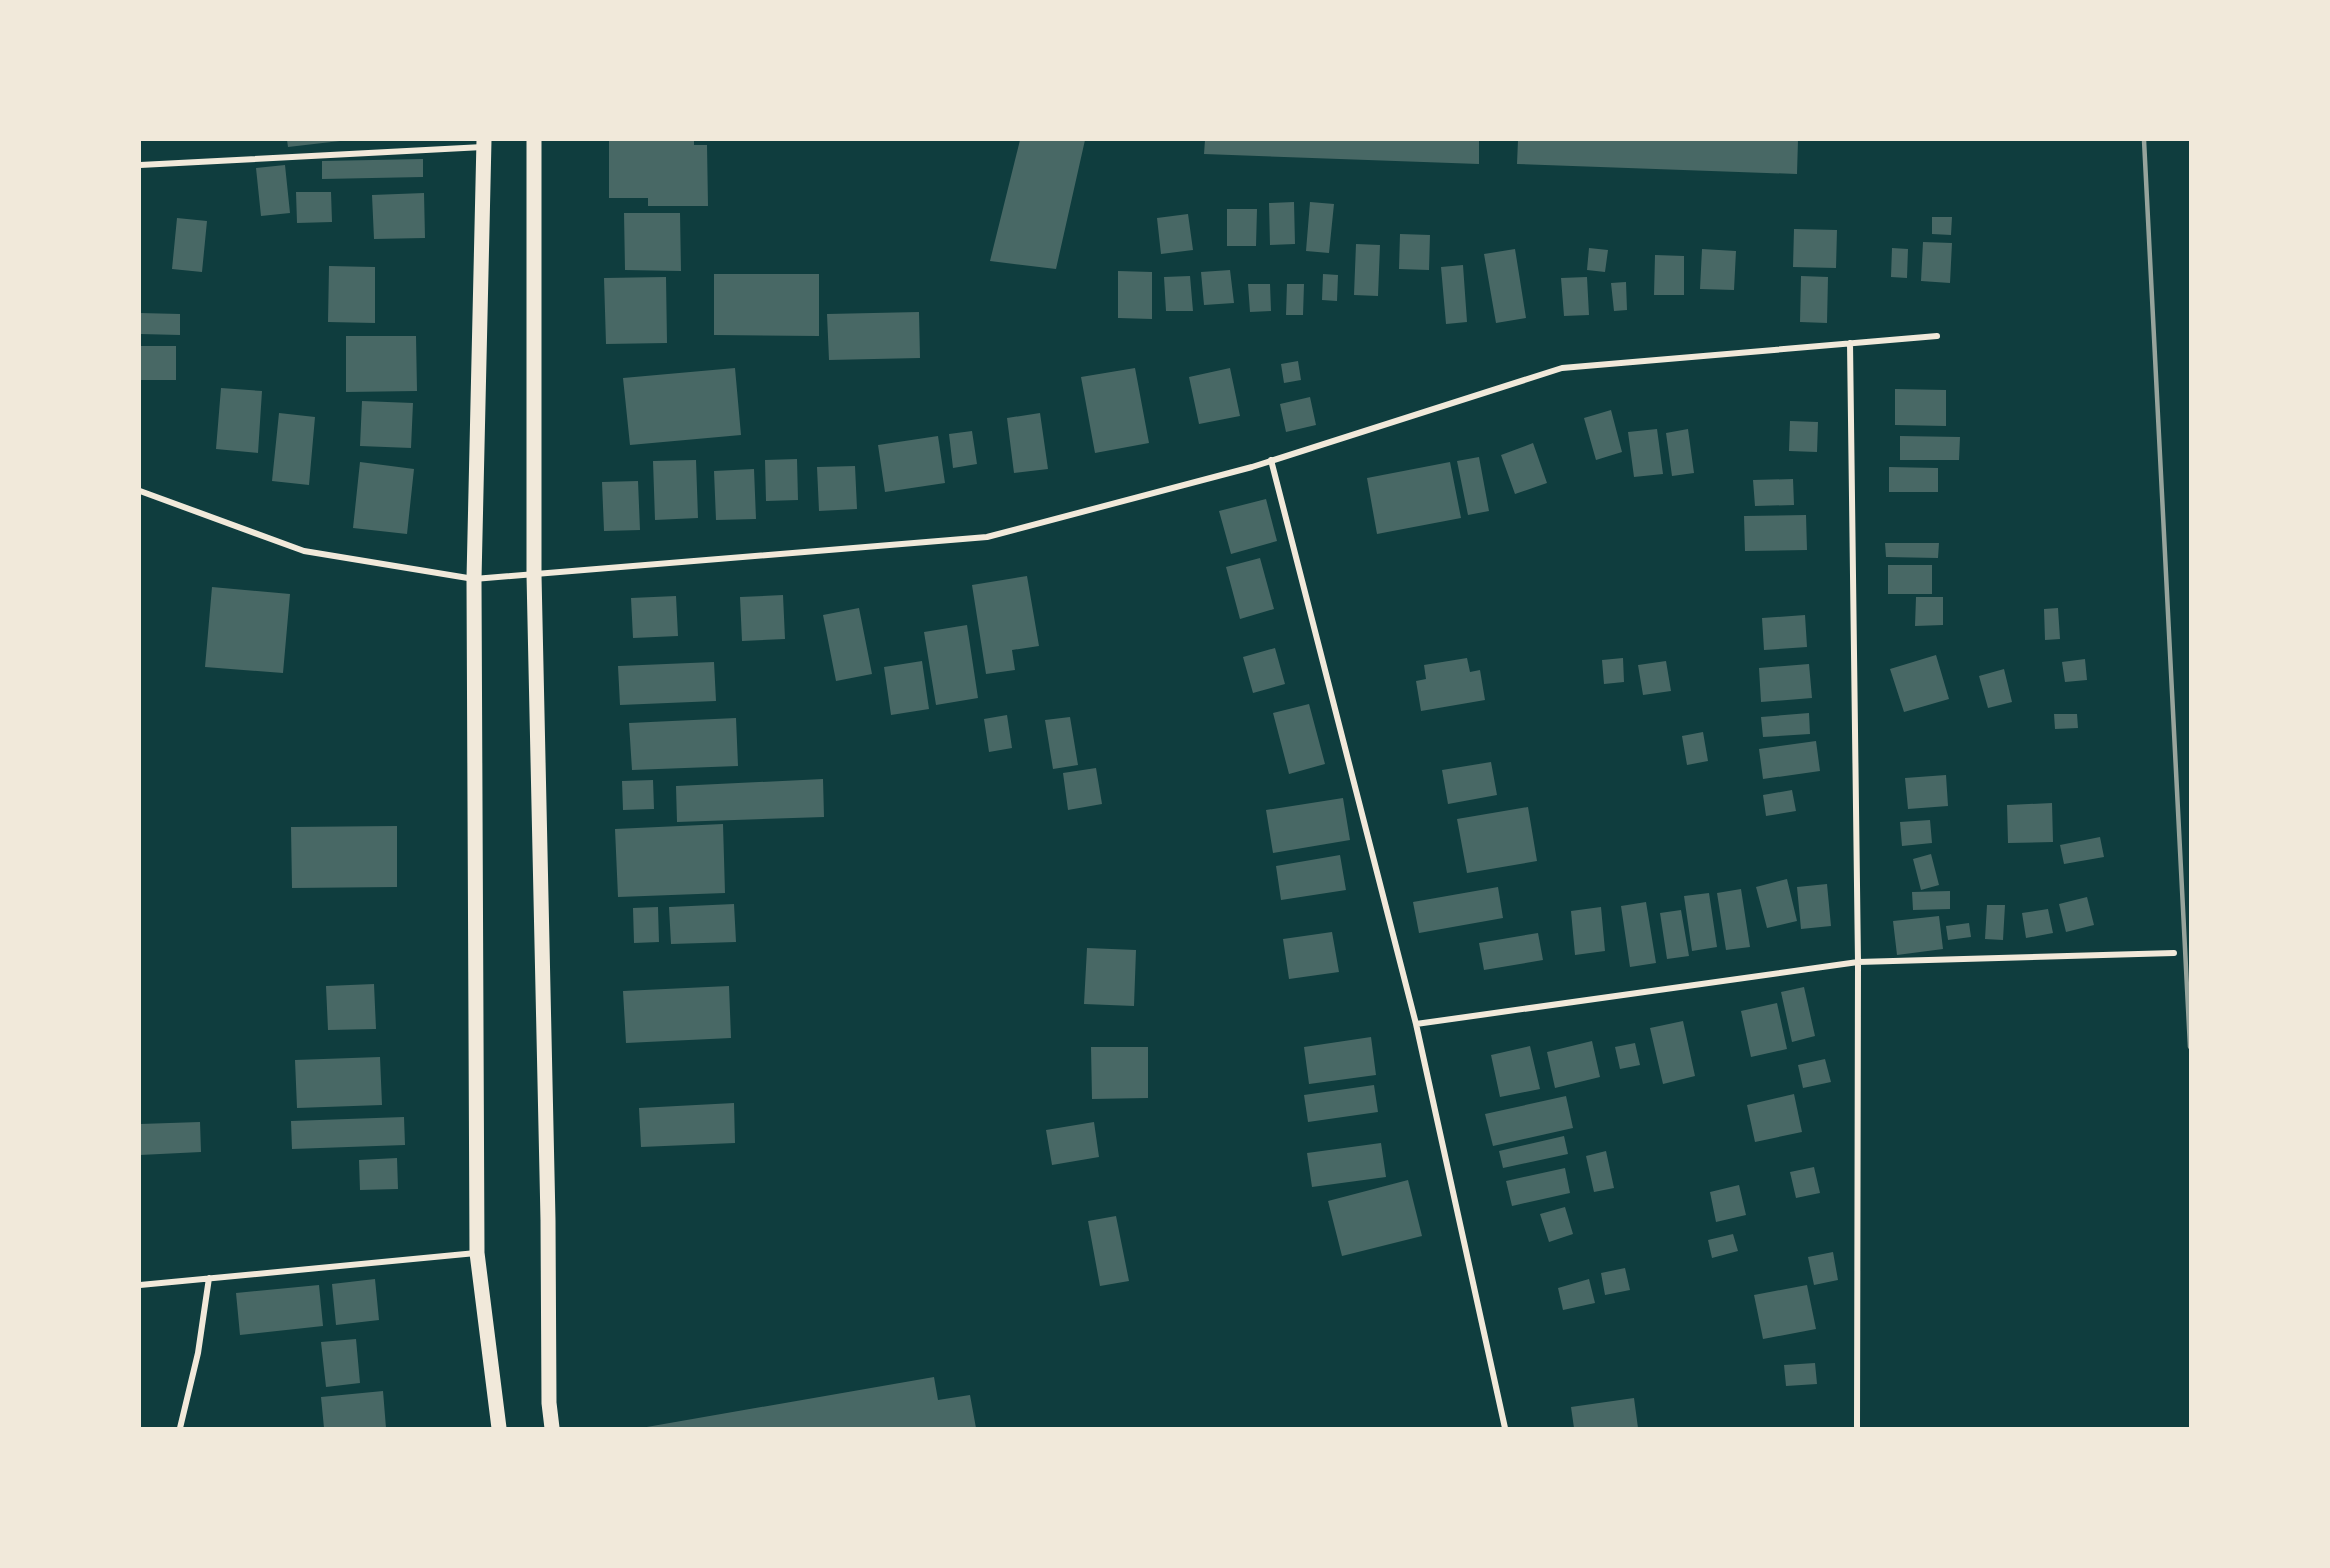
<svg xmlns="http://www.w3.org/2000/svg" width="2330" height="1568" font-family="'Fira Sans',sans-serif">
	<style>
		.building { fill: #486865 }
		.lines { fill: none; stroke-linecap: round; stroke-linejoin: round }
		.minor { stroke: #f1e9da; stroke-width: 6 }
		.primary { stroke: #f1e9da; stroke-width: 15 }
		.rail { stroke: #97a49c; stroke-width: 4.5 }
	</style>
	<rect width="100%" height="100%" fill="#0f3d3e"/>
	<path class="building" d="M287 140H340V141L288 147Z
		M609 140H694V145H707L708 206H648V198H609Z
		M1020 140H1085L1056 269 990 261Z
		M1205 140H1479V164L1204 154Z
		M1518 140H1798L1797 174 1517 164Z
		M423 159V177L322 179V161Z
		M285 165 290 213 261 216 256 168Z
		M296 192H331L332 222 297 223Z
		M424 193 425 238 374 239 372 195Z
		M1294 202 1295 244 1270 245 1269 203Z
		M1310 202 1334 204 1329 253 1306 251Z
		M1227 209H1257L1256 246H1227Z
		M624 213H680L681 271 625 270Z
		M1188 214 1193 250 1161 254 1157 218Z
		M1932 217H1952L1951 235 1932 234Z
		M177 218 207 221 202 272 172 269Z
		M1794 229 1837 230 1836 268 1793 267Z
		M1400 234 1430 235 1429 270 1399 269Z
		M1923 242 1952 243 1950 283 1921 281Z
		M1356 244 1380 245 1378 296 1354 295Z
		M1589 248 1608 250 1605 272 1587 270Z
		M1892 248 1908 249 1907 278 1891 277Z
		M1515 249 1526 318 1496 323 1484 254Z
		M1702 249 1736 251 1734 290 1700 289Z
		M1655 255 1684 256V295H1654Z
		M1463 265 1467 322 1446 324 1441 267Z
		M329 266 375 267V323L328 322Z
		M1230 270 1234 303 1204 305 1201 272Z
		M1118 271 1152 272V319L1118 318Z
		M714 274H819V336L714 335Z
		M1323 274 1338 275 1337 301 1322 300Z
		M1190 276 1193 311H1166L1164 277Z
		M1801 276 1828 277 1827 323 1800 322Z
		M666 277 667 343 606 344 604 278Z
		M1587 277 1589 315 1564 316 1561 278Z
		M1626 282 1627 310 1614 311 1611 283Z
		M1248 284H1270L1271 311 1250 312Z
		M1287 284H1304L1303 315H1286Z
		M919 312 920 358 829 360 827 314Z
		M140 313 180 314V335L140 334Z
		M346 336H416L417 391 346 392Z
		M140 346H176V380H140Z
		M1298 361 1301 380 1284 383 1281 364Z
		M735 368 741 435 630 445 623 378Z
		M1135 368 1149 443 1095 453 1081 377Z
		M1230 368 1240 416 1199 424 1189 377Z
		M221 388 262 391 258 453 216 449Z
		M1895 389 1946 390V426L1895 425Z
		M1310 397 1316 425 1286 432 1280 404Z
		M362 401 413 403 411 448 360 446Z
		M1611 410 1622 452 1596 460 1584 418Z
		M279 413 315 417 309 485 272 481Z
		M1040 413 1048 469 1014 473 1007 418Z
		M1790 421 1818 422 1817 452 1789 451Z
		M1657 429 1663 474 1634 477 1628 432Z
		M1688 429 1694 473 1672 476 1666 433Z
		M972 431 977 464 953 468 949 434Z
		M938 436 945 483 885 492 878 445Z
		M1900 436 1960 437 1959 460H1900Z
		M1533 443 1547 483 1515 494 1501 455Z
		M1479 457 1489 511 1468 515 1457 461Z
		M797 459 798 500 766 501 765 460Z
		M696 460 698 518 655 520 653 461Z
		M360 462 414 469 407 534 353 528Z
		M1450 462 1461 518 1377 534 1367 478Z
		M855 466 857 509 819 511 817 467Z
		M1889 467 1938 468V492H1889Z
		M754 469 756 519 716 520 714 471Z
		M1793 479 1794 505 1755 506 1753 480Z
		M638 481 640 530 604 531 602 482Z
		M1266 499 1277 541 1231 554 1219 511Z
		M1806 515 1807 550 1745 551 1744 516Z
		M1885 543H1939L1938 558 1886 557Z
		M1260 558 1274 609 1240 619 1226 567Z
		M1888 565H1932V594H1888Z
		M1027 576 1039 646 1012 650 1015 670 986 674 972 585Z
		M212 587 290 594 283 673 205 667Z
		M783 595 785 639 742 641 740 597Z
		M676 596 678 636 633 638 631 598Z
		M1916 597H1943V625L1915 626Z
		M859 608 872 674 836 681 823 615Z
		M2058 608 2060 639 2045 640 2044 609Z
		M1805 615 1807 647 1764 650 1762 618Z
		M967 625 978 698 936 705 924 632Z
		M1275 648 1285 684 1253 693 1243 657Z
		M1936 655 1949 699 1904 712 1890 669Z
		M1467 658 1470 672 1480 670 1485 700 1421 711 1416 681 1426 679 1424 665Z
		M1623 658 1624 682 1604 684 1602 660Z
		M2085 659 2087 680 2065 682 2062 662Z
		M922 661 929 709 891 715 884 667Z
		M1666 661 1671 691 1643 695 1638 665Z
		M714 662 716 701 620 705 618 666Z
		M1809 664 1812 698 1761 702 1759 668Z
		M2004 669 2012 702 1988 708 1979 676Z
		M1309 704 1325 764 1289 774 1273 713Z
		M1809 713 1810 734 1763 737 1761 717Z
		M2054 714H2077L2078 728 2055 729Z
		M1007 715 1012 748 989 752 984 719Z
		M1070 717 1078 765 1053 769 1045 720Z
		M736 718 738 766 632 770 629 723Z
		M1703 732 1708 761 1687 765 1682 736Z
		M1816 741 1820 771 1763 779 1759 749Z
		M1491 762 1497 795 1448 804 1442 770Z
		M1096 768 1102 804 1068 810 1063 773Z
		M1946 775 1948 806 1908 809 1905 778Z
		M823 779 824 817 677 822 676 786Z
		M653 780 654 809 623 810 622 781Z
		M1792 790 1796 811 1766 816 1763 795Z
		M1343 798 1350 840 1273 853 1266 810Z
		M2052 803 2053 842 2008 843 2007 805Z
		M1528 807 1537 861 1467 873 1457 819Z
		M1930 820 1932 843 1902 846 1900 822Z
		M723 824 725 893 618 897 615 829Z
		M397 826V887L292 888 291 827Z
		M2100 837 2104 857 2064 864 2060 845Z
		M1931 854 1939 885 1921 890 1913 859Z
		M1340 855 1346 890 1281 900 1276 866Z
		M1787 879 1797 921 1767 928 1756 887Z
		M1827 884 1831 926 1801 929 1797 887Z
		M1498 887 1503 918 1419 933 1413 902Z
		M1741 889 1750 947 1726 950 1717 893Z
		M1950 891V909L1913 910 1912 892Z
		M1709 893 1717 947 1692 951 1684 896Z
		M2087 897 2094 925 2066 932 2059 904Z
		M1646 902 1656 963 1630 967 1621 906Z
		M734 904 736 942 671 944 669 907Z
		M1987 905H2005L2003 940 1985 939Z
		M658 907 659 942 634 943 633 908Z
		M1601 907 1605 951 1575 955 1571 911Z
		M2048 909 2053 933 2026 938 2022 913Z
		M1681 910 1689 956 1667 959 1660 913Z
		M1939 916 1943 949 1897 955 1893 921Z
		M1969 923 1971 937 1948 940 1946 926Z
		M1332 932 1339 972 1289 979 1283 939Z
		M1538 933 1543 960 1484 970 1479 943Z
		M1087 948 1136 950 1134 1006 1084 1004Z
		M374 984 376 1029 328 1030 326 986Z
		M729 986 731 1038 626 1043 623 991Z
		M1804 987 1815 1036 1792 1042 1781 992Z
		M1777 1003 1787 1049 1751 1057 1741 1011Z
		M1683 1021 1695 1076 1663 1084 1650 1028Z
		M1371 1037 1376 1075 1309 1084 1304 1047Z
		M1592 1041 1600 1077 1555 1088 1547 1052Z
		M1635 1043 1640 1065 1620 1069 1615 1047Z
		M1530 1046 1540 1089 1500 1097 1491 1055Z
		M1091 1047H1148V1098L1092 1099Z
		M380 1057 382 1105 297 1108 295 1060Z
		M1825 1059 1831 1082 1803 1088 1798 1065Z
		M1374 1085 1378 1112 1308 1122 1304 1095Z
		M1794 1094 1802 1132 1755 1142 1747 1105Z
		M1566 1096 1573 1128 1493 1146 1485 1114Z
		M734 1103 735 1143 641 1147 639 1108Z
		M404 1117 405 1145 292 1149 291 1121Z
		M200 1122 201 1152 140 1155V1124Z
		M1094 1122 1099 1157 1052 1165 1046 1130Z
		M1564 1136 1568 1154 1503 1168 1499 1151Z
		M1381 1143 1386 1177 1312 1187 1307 1153Z
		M1606 1151 1614 1188 1594 1192 1586 1156Z
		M397 1158 398 1189 360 1190 359 1160Z
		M1814 1167 1820 1193 1796 1198 1790 1172Z
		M1565 1168 1570 1193 1512 1206 1506 1181Z
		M1408 1180 1422 1236 1342 1256 1328 1201Z
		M1739 1185 1746 1215 1716 1222 1710 1192Z
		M1565 1207 1573 1234 1549 1242 1540 1214Z
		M1116 1216 1129 1281 1100 1286 1088 1221Z
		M1733 1234 1738 1251 1712 1258 1708 1240Z
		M1833 1252 1838 1280 1814 1285 1808 1257Z
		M1625 1268 1630 1290 1605 1295 1601 1273Z
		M375 1279 379 1320 336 1325 332 1284Z
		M1589 1279 1595 1303 1563 1310 1558 1288Z
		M319 1285 323 1326 240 1335 236 1293Z
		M1807 1285 1816 1329 1763 1339 1754 1295Z
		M356 1339 360 1383 326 1387 321 1342Z
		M1815 1363 1817 1384 1786 1386 1784 1365Z
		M934 1377 938 1400 970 1395 976 1428H641Z
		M383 1391 386 1428H324L321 1397Z
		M1634 1398 1638 1428H1574L1571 1407Z"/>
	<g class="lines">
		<path class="minor" d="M140 165 483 147
			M1850 343 1858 962 1857 1428
			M1271 460 1416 1024 1505 1428
			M140 491 304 551 474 579 987 537 1252 467 1562 368 1937 336
			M1416 1024 1858 962 2174 953
			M140 1285 476 1253
			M180 1428 198 1353 209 1278"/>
		<path class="primary" d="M484 140 474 579 477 1253 499 1428
			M534 140V575L548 1220 549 1403 552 1428"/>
		<path class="rail" d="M2144 140 2190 1047"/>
	</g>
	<rect width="2330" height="1568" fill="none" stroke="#f1e9da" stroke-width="282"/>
</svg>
